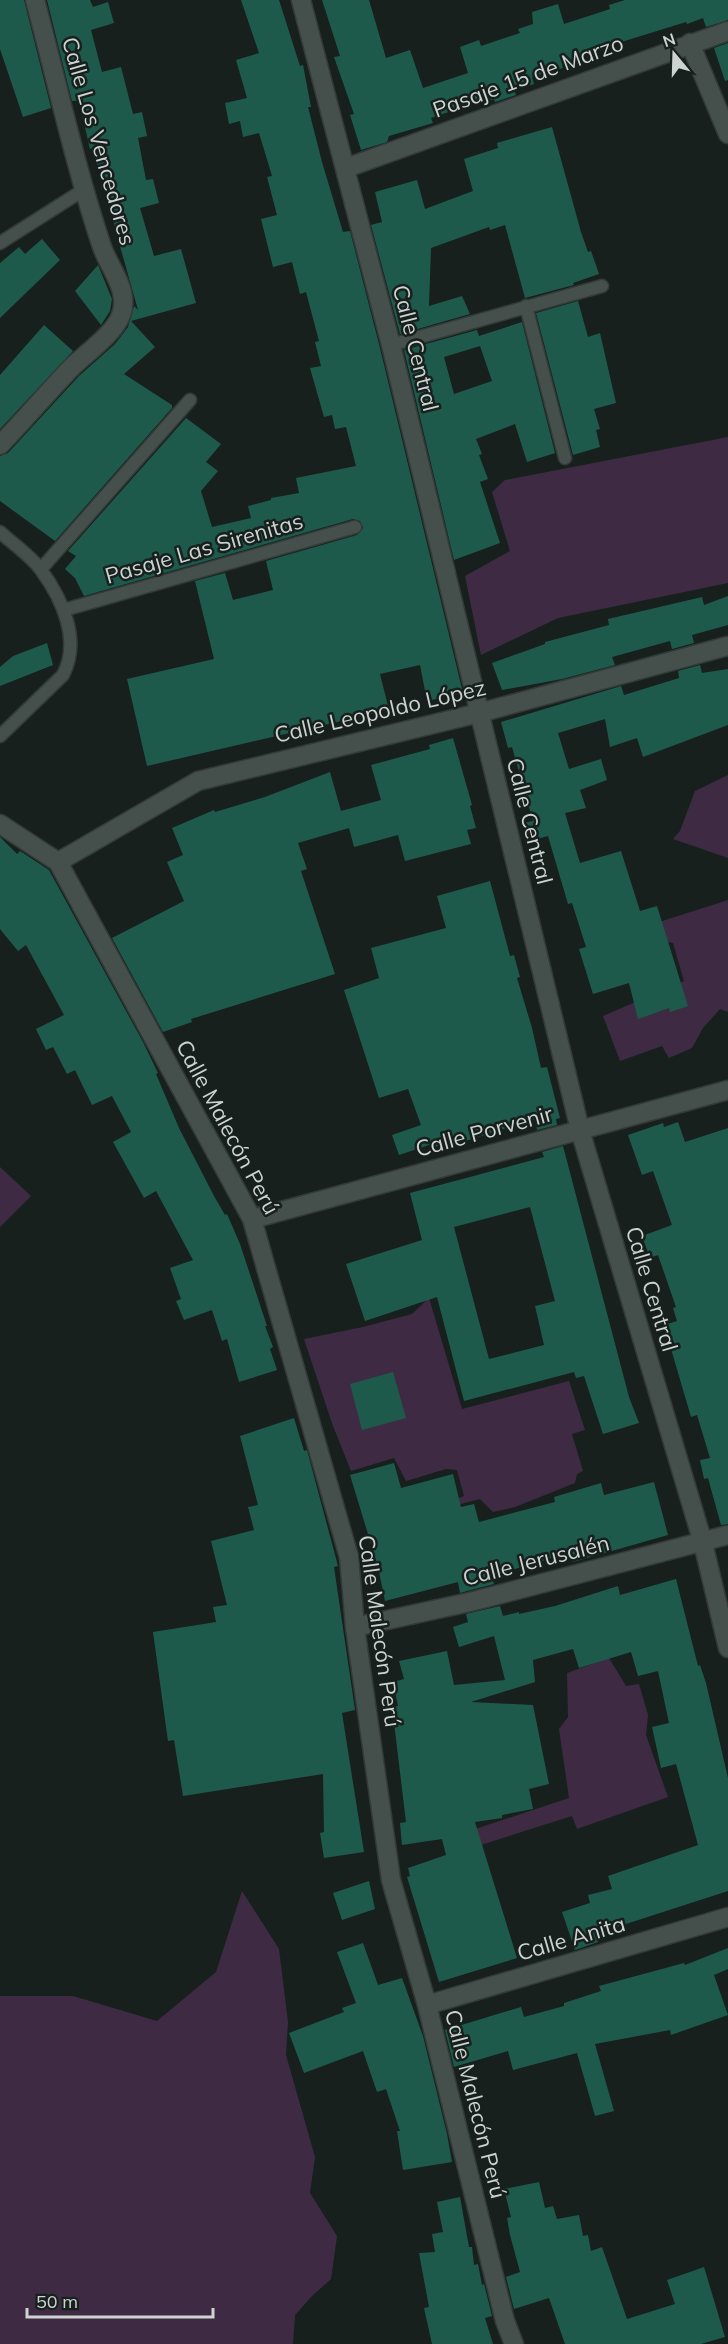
<svg xmlns="http://www.w3.org/2000/svg" width="728" height="2344" font-family="Mulish,sans-serif">
	<style>
		.green { fill: #3e2b43 }
		.building { fill: #1e5a4c; fill-rule: evenodd }
		.lines { fill: none; stroke-linecap: round; stroke-linejoin: round }
		.lane-casing { stroke: #333a38; stroke-width: 15 }
		.street-casing { stroke: #333a38; stroke-width: 21 }
		.lane { stroke: #454f4c; stroke-width: 12 }
		.street { stroke: #454f4c; stroke-width: 18 }
		.labels { text-anchor: middle; stroke-width: 5; stroke-linejoin: round; paint-order: stroke }
		.street-label { font-size: 22px; fill: #cdd3d1; stroke: #17201d }
	</style>
	<rect width="100%" height="100%" fill="#17201d"/>
	<path class="green" d="M728 437V583L558 618 481 655 465 576 510 551 492 492 505 480Z
		M728 775V858L673 839 680 831 695 791Z
		M728 900V1012L720 1009 703 1028 692 1048 669 1058 662 1046 620 1061 603 1016 684 981 673 943 657 940 653 924Z
		M0 1167 31 1196 0 1227Z
		M429 1298 462 1409 569 1381 585 1430 572 1434 583 1471 577 1474 575 1483 515 1507 493 1512 480 1499 414 1516 464 1496 457 1470 446 1469 406 1481 394 1458 351 1471 333 1426 304 1339 363 1327 412 1314Z
		M609 1658 626 1686 639 1684 648 1715 646 1735 668 1797 577 1829 572 1816 449 1855 445 1839 569 1798 559 1729 568 1717 567 1673Z
		M242 1891 279 1949 288 2022 286 2055 315 2157 310 2193 337 2236 331 2279 312 2296 295 2315 293 2344H0V1996H73L157 2021 216 1972Z"/>
	<path class="building" d="M0 0H24L51 108 23 117 0 49Z
		M47 0H90L93 7 108 2 114 23 91 30 102 72 121 67 133 114 142 112 147 136 138 138 146 180 153 179 159 203 140 208 154 256 181 249 196 303 131 321 155 347 124 374 172 405V408L55 541 0 501V456L8 453 79 376 115 344 128 327 134 306 138 310 116 232 106 186 100 168 98 169 94 148 90 149 79 101H72Z
		M241 0H279L300 66 303 65 311 107H308L322 162 343 232 350 231 380 348 463 693 427 701 420 665 380 674 389 710 147 766 127 679 214 659 195 581 225 573 233 600 273 590 266 561 357 535 363 528 360 521 353 519 84 596 75 578 65 569 76 556 68 551 186 418 221 444 206 462 218 471 201 491 212 527 251 518 248 506 271 500V498L299 493 296 478 356 466 346 427 335 429 332 415 324 417 310 368 321 366 315 342 319 341 306 292 300 294 292 262 273 267 261 219 277 215 267 177 272 176 259 133 243 137 240 121 229 124 225 103 247 98 236 60 259 53Z
		M322 0H369L386 58 410 50 423 88 468 73 460 47 479 40 481 46 520 33 518 29 533 24 532 12 558 4 564 24 610 9 609 5 625 0H728V20L706 27 703 18 687 24 686 22 573 57 574 61 562 65 563 68 532 77 534 84 514 90 516 95 495 102 494 99 479 104 478 102 431 118 433 123 389 136 387 142 361 150 350 115 354 114 334 57 340 56Z
		M728 43V80L725 81 714 48Z
		M552 127 581 232 588 252 591 251 599 274 573 283 574 285 525 298 505 225 490 230 489 227 431 248 429 306 462 296 470 314 400 334 371 225 382 222 375 192 417 180 425 209 473 191 464 159 498 148 497 143Z
		M42 239 60 260 0 318V263L19 247 25 254Z
		M98 265 112 299 110 311 101 325 75 291Z
		M578 301 588 337 600 333 616 403 594 409 600 429 596 430 600 447 573 455 536 313Z
		M522 322 555 453 527 462 515 424 476 439 482 454 479 455 488 479 480 482 500 543 454 560 404 350 477 330 479 336ZM480 346 492 381 454 394 444 357Z
		M44 325 73 351 0 429V375Z
		M728 596V625L692 635 694 643 672 649 670 641 612 657 615 665 562 679 502 690 492 663 545 644V642L609 625 608 619 702 597 704 605Z
		M47 643 53 665 0 686V667L13 656Z
		M700 665 702 673 728 669V725L643 757 637 738 610 747 605 719 558 733 569 769 601 759 607 780 580 790 586 808 565 813 580 863 621 851 640 911 657 906 688 1006 670 1012 669 1008 638 1019 629 983 593 994 579 949 586 947 572 903 568 904 548 836 530 841 524 823 533 821 512 747 508 748 501 722 621 686 624 695 679 678 678 671Z
		M453 738 472 805 470 806 476 828 467 830 471 844 405 861 398 835 354 847 349 828 298 843 307 869 301 871 335 974 191 1019 192 1022 163 1032 112 938 184 901 167 862 183 855 172 828 214 810 215 812 265 797 330 772 341 811 381 800 371 765 430 749 429 745Z
		M0 837 17 854 20 851 49 870 143 1042 158 1073 156 1074 179 1128 214 1196 225 1215 227 1214 240 1244 267 1326H265L273 1347 270 1349 277 1370 239 1382 227 1339 222 1341 212 1310 184 1320 176 1301 181 1299 170 1268 193 1260 156 1191 144 1198 113 1142 131 1132 112 1096 92 1105 75 1070 67 1074 53 1047 46 1050 36 1029 64 1015 26 945 18 951 0 929Z
		M490 881 510 956 514 955 520 977 517 978 532 1028 541 1068 547 1067 560 1118 556 1119 557 1125 537 1130 535 1119 456 1144 455 1140 430 1149 429 1145 399 1155 392 1135 421 1125 408 1089 379 1098 344 990 379 978 371 948 446 928 437 896Z
		M678 1122 685 1142 728 1128V1524L721 1525 708 1478 704 1479 700 1460 710 1458 697 1415 691 1417 664 1325 677 1321 673 1308 676 1307 658 1255 650 1258 642 1236 672 1225 653 1171 642 1175 628 1135 663 1123 664 1127Z
		M563 1146 629 1397 639 1423 603 1434 584 1376 576 1378 574 1372 464 1401 437 1297 365 1321 346 1264 422 1240 410 1193 544 1157 542 1152ZM530 1207 555 1301 535 1306 544 1345 489 1359 454 1227Z
		M393 1372 406 1418 362 1430 350 1384Z
		M294 1418 304 1451 307 1450 338 1566 334 1567 355 1710 342 1713 364 1852 324 1858 320 1833 324 1832 323 1774 183 1796 174 1740 168 1741 153 1632 216 1622 213 1607 227 1605 211 1541 254 1530 248 1507 258 1505 240 1436Z
		M394 1463 401 1488 453 1474 461 1507 474 1504 479 1522 555 1502 554 1497 601 1483 604 1495 654 1482 668 1535 573 1562 570 1553 491 1576 494 1584 467 1591 460 1593 458 1582 385 1601 378 1567 350 1475Z
		M676 1579 698 1666 700 1665 706 1683 728 1778V1891L595 1934 598 1942 575 1950 562 1912 590 1903 588 1895 612 1889 608 1876 698 1845 676 1764 661 1768 652 1727 669 1723 658 1671 638 1676 631 1652 579 1668 573 1649 533 1660 535 1682 471 1702 533 1705 549 1784 529 1789 533 1809 502 1815V1818L475 1822 517 1958 439 1982 407 1877 410 1876 408 1868 446 1855 442 1839 402 1845 400 1823 406 1822 392 1706H398L393 1682 404 1679 399 1661 447 1651 454 1685 505 1680 494 1636 459 1647 453 1627 468 1622 466 1614 500 1606 503 1616 519 1612V1614L555 1606 618 1586 620 1595Z
		M369 1881 375 1909 342 1920 333 1893Z
		M363 1943 378 1985 402 1978 423 2036 447 2134 452 2162 403 2170 397 2131H400L386 2089 377 2092 363 2051 304 2073 289 2033 344 2012 342 2008 356 2003 337 1952Z
		M728 1948V1969L714 1975 728 2015 671 2035 670 2030 595 2044 614 2111 595 2116 577 2053 513 2070 508 2051 454 2067 445 2030 521 2007 524 2017 564 2006V2003L601 1991 599 1986 684 1963 685 1965Z
		M539 2182 545 2208 553 2206 557 2219 579 2215 583 2236 588 2235 591 2251 602 2247 627 2319 675 2304 667 2280 704 2267 725 2337 701 2344H565L549 2298 514 2309 506 2277 520 2272 510 2235 507 2218 511 2217 504 2189Z
		M460 2197 469 2247H472L474 2265 478 2264 482 2285 484 2284 492 2316 485 2318 493 2344H432L424 2308 429 2307 419 2253 435 2252 432 2234 443 2232 437 2202Z"/>
	<g class="lines">
		<defs>
			<path id="lane" d="M0 243 85 189
				M526 306 565 458
				M391 345 602 286
				M0 532C13 544 31 556 41 570 63 600 81 641 63 675L0 736
				M41 569 190 400
				M64 610 355 527"/>
			<path id="street" d="M301 0 391 345 580 1130 703 1543 728 1648
				M690 43 728 134
				M346 168 728 31
				M0 445C24 420 47 393 71 368 85 354 115 333 121 315 130 291 110 269 102 247 75 166 57 82 35 0
				M0 824 58 862 252 1219 349 1557 355 1627 391 1880 427 2005 505 2321 514 2344
				M58 862 198 781 479 713 728 646
				M252 1219 728 1090
				M355 1627 470 1602 728 1535
				M427 2005 728 1917"/>
		</defs>
		<use href="#lane" class="lane-casing"/>
		<use href="#street" class="street-casing"/>
		<use href="#lane" class="lane"/>
		<use href="#street" class="street"/>
	</g>
	<g class="labels">
		<g class="street-label">
			<text transform="translate(528 76) rotate(-20)" y="8">Pasaje 15 de Marzo</text>
			<text transform="translate(99 141) rotate(74)" y="8">Calle Los Vencedores</text>
			<text transform="translate(416 348) rotate(76)" y="8">Calle Central</text>
			<text transform="translate(204 548) rotate(-16)" y="8">Pasaje Las Sirenitas</text>
			<text transform="translate(380 711) rotate(-13)" y="8">Calle Leopoldo López</text>
			<text transform="translate(530 821) rotate(76)" y="8">Calle Central</text>
			<text transform="translate(228 1127) rotate(62)" y="8">Calle Malecón Perú</text>
			<text transform="translate(484 1131) rotate(-15)" y="8">Calle Porvenir</text>
			<text transform="translate(652 1289) rotate(73)" y="8">Calle Central</text>
			<text transform="translate(536 1560) rotate(-14)" y="8">Calle Jerusalén</text>
			<text transform="translate(380 1631) rotate(82)" y="8">Calle Malecón Perú</text>
			<text transform="translate(571 1938) rotate(-16)" y="8">Calle Anita</text>
			<text transform="translate(476 2104) rotate(76)" y="8">Calle Malecón Perú</text>
		</g>
	</g>
	<g transform="translate(674 54) rotate(341)" stroke="#17201d" stroke-width="4.5" paint-order="stroke">
	<path d="M0-4.5L10 22L0 15L-10 22Z" fill="#cdd3d1"/>
	<text y="-9" font-size="16" font-weight="bold" text-anchor="middle" fill="#cdd3d1">N</text>
	</g>
	<path d="M27 2308v9h186v-9" fill="none" stroke="#cdd3d1" stroke-width="3"/>
	<text x="36" y="2308" font-size="18" fill="#cdd3d1" stroke="#17201d" stroke-width="4.5" paint-order="stroke">50 m</text>
</svg>
